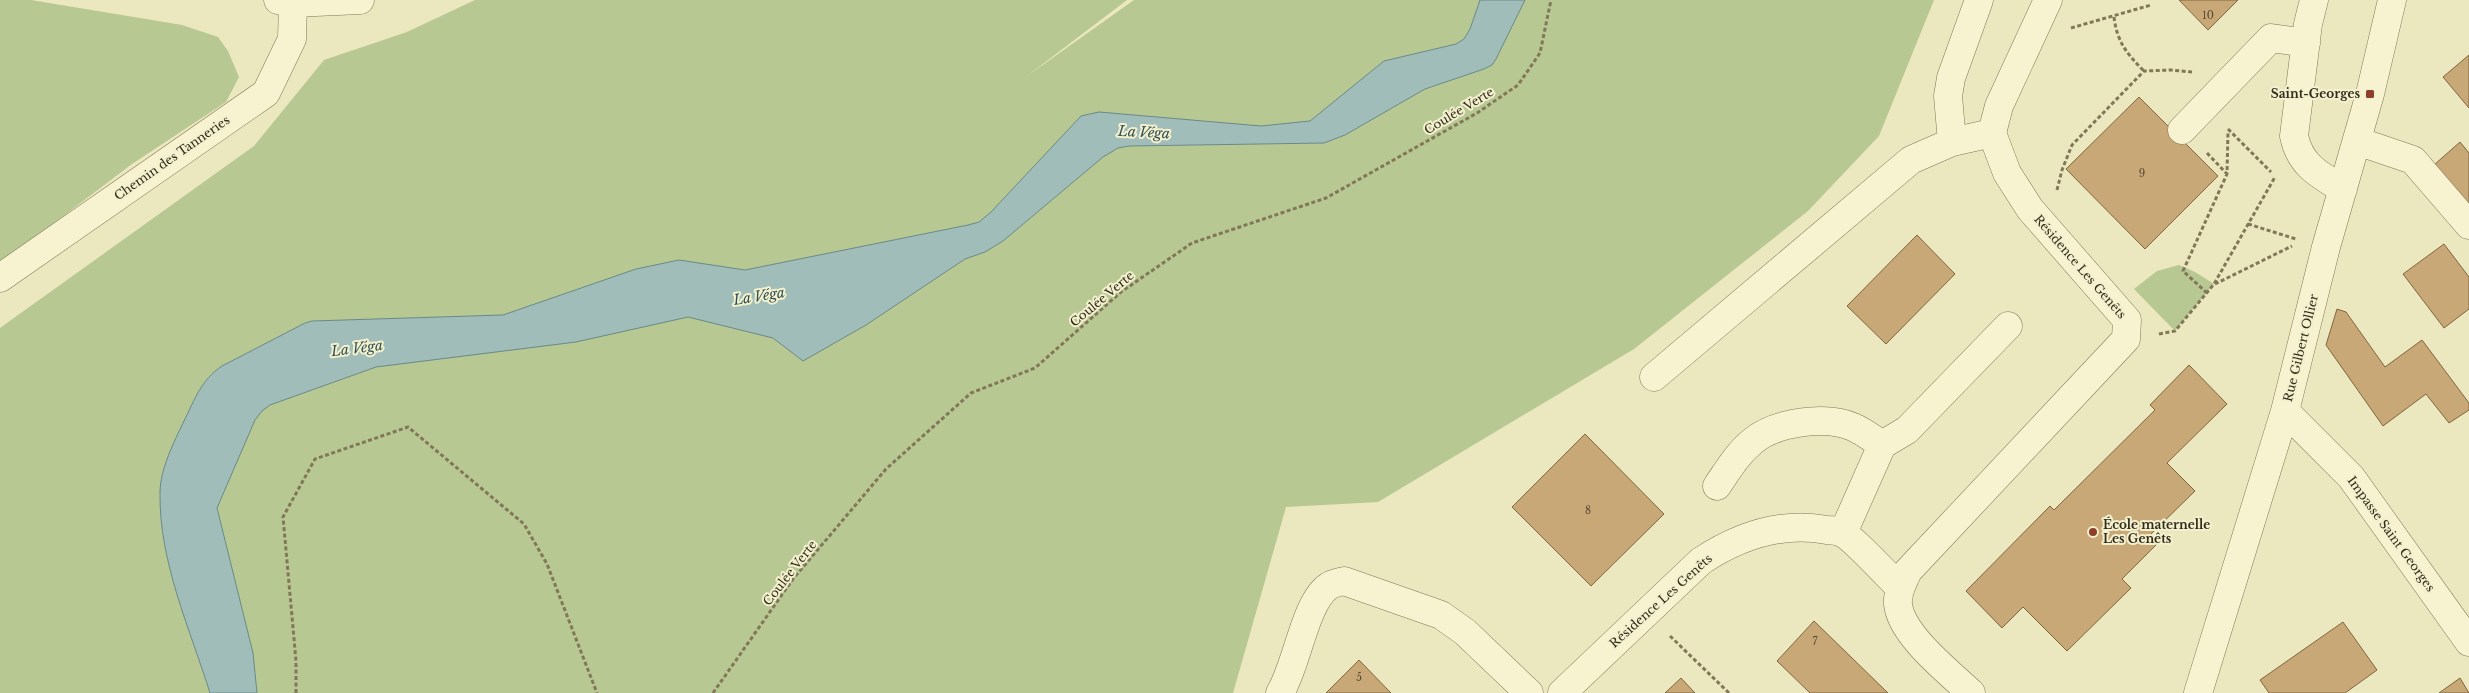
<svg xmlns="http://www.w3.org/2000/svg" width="2469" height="693" font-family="'Libre Baskerville',serif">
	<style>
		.green { fill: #b7c893 }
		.water { fill: #a1bdba; stroke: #6a8a88 }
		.building { fill: #c8a876; stroke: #80663f }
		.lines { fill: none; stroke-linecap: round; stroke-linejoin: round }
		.minor-casing { stroke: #827758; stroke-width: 29 }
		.path { stroke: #827758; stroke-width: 3; stroke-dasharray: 4 2.5; stroke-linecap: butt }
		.minor { stroke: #f7f3d1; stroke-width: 28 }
		.poi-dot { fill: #8e3e2b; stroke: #f3f0cd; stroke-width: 2 }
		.labels { text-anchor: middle; stroke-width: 4; stroke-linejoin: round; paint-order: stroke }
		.number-label { font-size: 10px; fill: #584a32 }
		.poi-label { font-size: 12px; font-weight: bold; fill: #322b1c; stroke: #f3f0cd; text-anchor: end }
		.street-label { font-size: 12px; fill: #322b1c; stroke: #f3f0cd }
		.water-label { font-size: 14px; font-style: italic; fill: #2c4c52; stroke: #f3f0cd }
	</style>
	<rect width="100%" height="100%" fill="#ebe7be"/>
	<path class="green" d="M0 0H31L182 25 218 37 228 51 239 77 226 102 132 164 0 264Z
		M475 0H1127L1027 76 1134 0H1934L1879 136 1808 211 1634 349 1378 502 1286 507 1233 693H0V328L254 146 324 60 407 32Z
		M2179 265 2195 272 2214 284 2175 331 2134 289 2157 271Z"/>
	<path class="water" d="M1480 0H1525L1496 59 1492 65 1484 69 1425 89 1345 135 1324 143 1129 146 1118 148 1103 157 1003 241 985 252 965 259 866 325 803 361 773 338 688 317 576 342 376 367 270 405 262 411 255 420 217 508 253 653 257 693H210C190 629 159 562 160 493 160 469 174 442 184 421 195 399 201 380 222 366L305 323 312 321 503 315 636 269 679 260 745 270 968 225 979 222 991 212 1081 116 1099 112 1261 126 1310 121 1384 61 1456 44 1464 39 1470 29Z"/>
	<path class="building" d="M2179 0H2238L2208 30Z
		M2469 55V108L2443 77Z
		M2139 97 2218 176 2145 249 2066 169Z
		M2460 142 2469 153V205L2434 165Z
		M1917 235 1955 274 1886 344 1847 306Z
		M2444 244 2469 277V309L2444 328 2403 274Z
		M2337 309 2346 312 2385 367 2422 340 2469 403V410L2449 423 2426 394 2383 426 2326 345Z
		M2189 365 2227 404 2167 463 2195 491 2149 536 2157 544 2122 579 2131 588 2067 651 2023 607 2002 628 1966 591 2050 506 2054 510 2155 410 2150 405Z
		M1585 434 1664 514 1591 586 1512 507Z
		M1814 621 1888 693H1810L1777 661Z
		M2343 622 2377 670 2345 693H2269L2260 680Z
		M1359 660 1391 693H1326Z
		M1681 678 1695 693H1665Z
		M2460 678 2469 693H2439Z"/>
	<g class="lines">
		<defs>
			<path id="minor" d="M278 0 293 3 360 0
				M2314 0 2308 24 2294 136C2300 165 2319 175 2343 189
				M2182 130 2271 38 2306 43
				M2357 141 2413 160 2469 225
				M1952 142 1948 96 1951 78 1979 0
				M0 278 266 93 292 39 293 3
				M1654 377 1911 160 1952 142 1992 133
				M2285 411 2351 477 2469 642
				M1717 486C1728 470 1738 453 1753 441 1776 422 1826 415 1853 427 1863 431 1873 439 1882 445L1907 430 2008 326
				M1843 533 1882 445
				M1280 693C1297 666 1305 601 1329 586 1333 583 1340 582 1344 581L1441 615 1465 632 1529 693
				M1562 693 1701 561C1739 536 1781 521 1827 530 1832 530 1838 531 1842 533 1852 537 1889 577 1900 588
				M1971 693C1949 672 1901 635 1898 604 1897 593 1903 581 1908 571L2126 339 2127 320 2030 209 2007 173 1992 133 1999 106 2048 0
				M2198 693 2285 411 2326 247 2370 94 2392 0"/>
		</defs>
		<use href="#minor" class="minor-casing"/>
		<path class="path" d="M2114 17C2117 42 2127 54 2144 71
			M2071 28 2151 5
			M2228 129 2271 172
			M2207 153 2227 174
			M2057 190 2062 170 2072 145 2144 71 2171 70 2192 72
			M2248 224 2296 239
			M2215 284 2292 246
			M2207 293 2183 271 2227 174 2228 131
			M2159 334 2175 331 2214 284 2275 177
			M1670 636 1729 693
			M296 693V661L283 517 315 459 408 427 524 524 547 564 597 693
			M713 693 793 579 886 469 971 393 1035 368 1121 292 1192 243 1326 198 1477 113 1518 85 1540 53 1551 0"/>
		<use href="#minor" class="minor"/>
	</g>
	<g class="poi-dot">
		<rect x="2365" y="89" width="10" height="10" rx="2.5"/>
		<circle cx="2093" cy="532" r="5"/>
	</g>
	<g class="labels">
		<g class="number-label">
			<text x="2208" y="19">10</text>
			<text x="2142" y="177">9</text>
			<text x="1588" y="514">8</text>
			<text x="1815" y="645">7</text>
			<text x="1359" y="681">5</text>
		</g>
		<g class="poi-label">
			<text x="2360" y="98">Saint-Georges</text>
			<text x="2103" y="529" text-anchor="start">École maternelle<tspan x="2103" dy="14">Les Genêts</tspan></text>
		</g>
		<g class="street-label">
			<text transform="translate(1459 111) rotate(-31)" y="4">Coulée Verte</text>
			<text transform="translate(172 158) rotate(-35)" y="4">Chemin des Tanneries</text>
			<text transform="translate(2080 267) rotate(49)" y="4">Résidence Les Genêts</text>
			<text transform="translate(1102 299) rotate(-40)" y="4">Coulée Verte</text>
			<text transform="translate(2301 348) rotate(-76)" y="4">Rue Gilbert Ollier</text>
			<text transform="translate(2391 534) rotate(54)" y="4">Impasse Saint Georges</text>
			<text transform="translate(790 573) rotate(-52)" y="4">Coulée Verte</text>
			<text transform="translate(1661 601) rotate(-42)" y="4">Résidence Les Genêts</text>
		</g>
		<g class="water-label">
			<text transform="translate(1144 132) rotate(3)" y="5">La Véga</text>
			<text transform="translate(759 296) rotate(-9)" y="5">La Véga</text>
			<text transform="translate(357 348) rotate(-7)" y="5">La Véga</text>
		</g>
	</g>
</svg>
